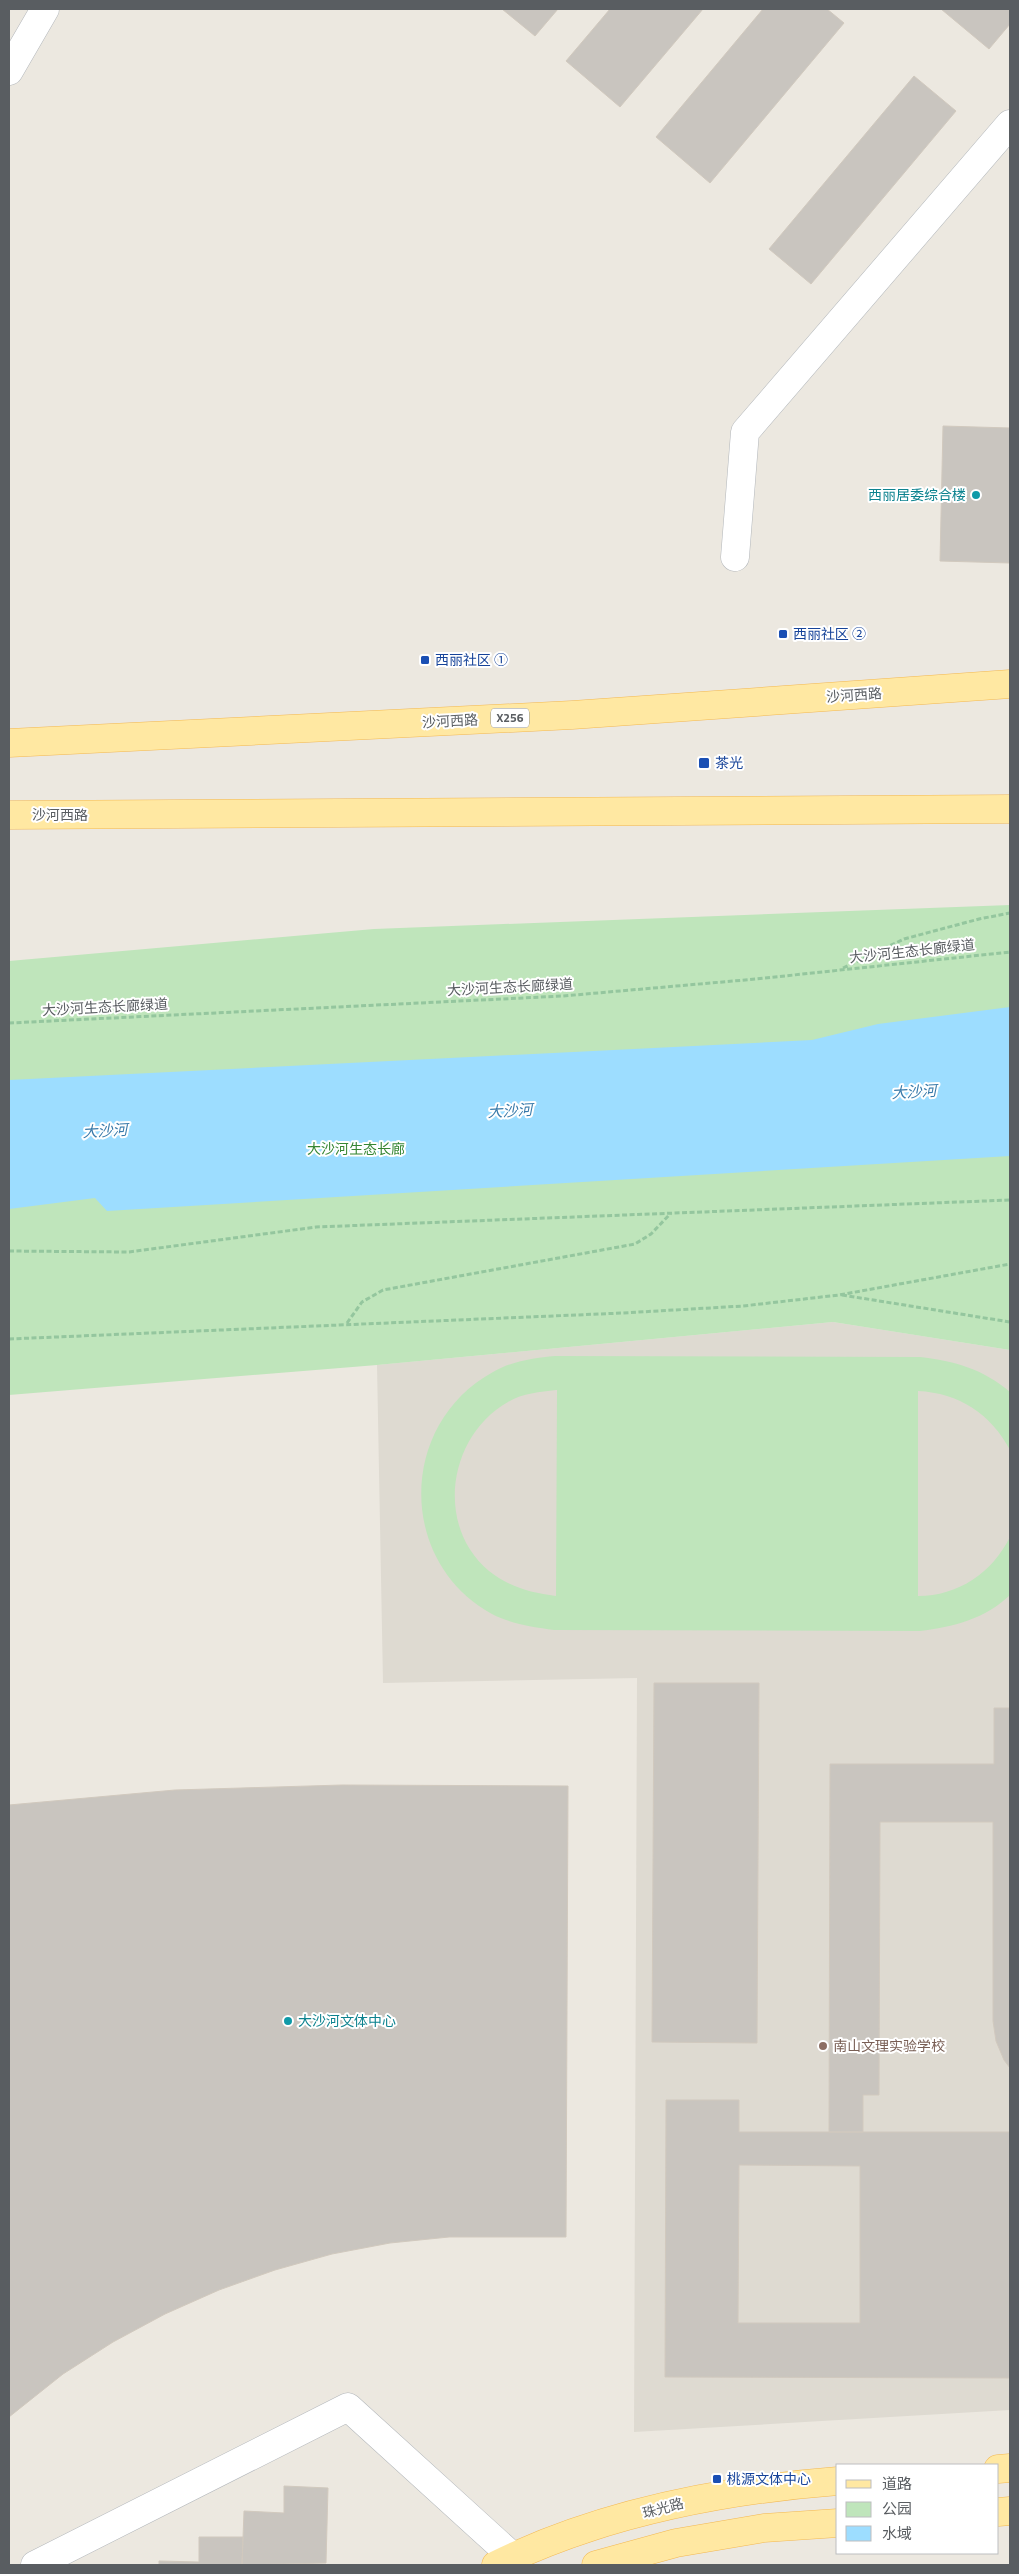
<svg xmlns="http://www.w3.org/2000/svg" width="1019" height="2574" font-family="'Titillium Web','Noto Sans SC',sans-serif">
	<style>
		.education { fill: #dedad1 }
		.green { fill: #bfe5bb; fill-rule: evenodd }
		.water { fill: #9dddff }
		.building { fill: #c9c5bf; stroke: #d1c9be; fill-rule: evenodd }
		.lines { fill: none; stroke-linecap: round; stroke-linejoin: round }
		.minor-casing { stroke: #b3b7bb; stroke-width: 29 }
		.major-casing { stroke: #f3b852; stroke-width: 29 }
		.path { stroke: #94c69e; stroke-width: 3; stroke-dasharray: 5 2.5; stroke-linecap: butt }
		.minor { stroke: #fff; stroke-width: 28 }
		.major { stroke: #ffe8a2; stroke-width: 28 }
		.culture-dot { fill: #0f9aa8; stroke: #fff; stroke-width: 2 }
		.transit-dot { fill: #1a4fb4; stroke: #fff; stroke-width: 2 }
		.education-dot { fill: #8d6e63; stroke: #fff; stroke-width: 2 }
		.labels { text-anchor: middle; stroke-width: 4; stroke-linejoin: round; paint-order: stroke }
		.shield { fill: #fff; stroke: #8b8e90; stroke-width: 1 }
		.shield-label { font-size: 12px; font-weight: bold; fill: #595d61 }
		.culture-label { font-size: 14px; fill: #0d838f; stroke: #fff; text-anchor: end }
		.transit-label { font-size: 14px; fill: #164399; stroke: #fff; text-anchor: start }
		.street-label { font-size: 14px; fill: #595d61; stroke: #fff }
		.park-label { font-size: 14px; fill: #368633; stroke: #fff }
		.education-label { font-size: 14px; fill: #785e54; stroke: #fff; text-anchor: start }
		.water-label { font-size: 15px; font-style: italic; fill: #3779a9; stroke: #fff }
	</style>
	<rect width="100%" height="100%" fill="#ece8e0"/>
	<path class="education" d="M833 1322 1010 1350V2410L634 2432 637 1678 383 1683 377 1365Z"/>
	<path class="green" d="M1010 905V1350L833 1322 377 1365 9 1395V961L374 929Z
		M555 1356 920 1357C955 1361 983 1369 1010 1392V1450C991 1414 959 1393 918 1391V1596C958 1596 992 1573 1010 1537V1595C985 1619 953 1627 920 1631L554 1630C533 1627 511 1624 492 1614 397 1562 398 1424 493 1372 512 1361 534 1358 555 1356ZM556 1390H557L556 1596C531 1593 509 1587 489 1571 434 1525 449 1435 508 1402 523 1393 540 1392 556 1390Z"/>
	<path class="water" d="M1010 1007V1156L107 1211 95 1198 9 1209V1080L812 1040 878 1024Z"/>
	<path class="building" d="M502 9H558L535 36Z
		M610 9H703L620 107 566 61Z
		M763 9H827L844 23 710 183 656 137Z
		M941 9H1010V24L989 49Z
		M914 76 956 111 811 284 769 249Z
		M943 426 1010 428V563L940 561Z
		M654 1683H759L757 2043 652 2042Z
		M994 1708H1010V2068L1004 2060 996 2041 993 2021V1822H880L879 2095H863V2132H829L830 1764H994Z
		M342 1785 568 1786 566 2237H449L390 2243 332 2254 275 2270 219 2290 165 2314 113 2342 63 2374 9 2417V1805L175 1790Z
		M666 2100H739V2132H1010V2378L665 2377ZM739 2165 860 2166V2323H738Z
		M284 2486 328 2488 326 2563 242 2565 244 2511 284 2513Z
		M199 2537H243L242 2565H159V2561L199 2562Z"/>
	<g class="lines">
		<defs>
			<path id="minor" d="M9 71 45 9
				M735 557 745 432 1010 124
				M35 2565 348 2407 513 2557"/>
			<path id="major" d="M9 743 572 715 1010 684
				M9 815 1010 809
				M998 2469 1010 2468
				M998 2512 1010 2511
				M496 2565C602 2513 721 2490 838 2481
				M596 2565 676 2543 764 2528 838 2523"/>
		</defs>
		<use href="#minor" class="minor-casing"/>
		<use href="#major" class="major-casing"/>
		<path class="path" d="M843 968 904 939 979 919 1010 913
			M9 1023 563 996 756 979 1010 952
			M9 1251 129 1252 316 1227 1010 1200
			M842 1295 1010 1322
			M347 1323 362 1302 383 1290 635 1244 651 1234 671 1213
			M9 1339 623 1313 743 1306 839 1295 1010 1264"/>
		<use href="#minor" class="minor"/>
		<use href="#major" class="major"/>
	</g>
	<g class="culture-dot">
		<circle cx="976" cy="495" r="5"/>
		<circle cx="288" cy="2021" r="5"/>
	</g>
	<g class="transit-dot">
		<rect x="778" y="629" width="10" height="10" rx="2.5"/>
		<rect x="420" y="655" width="10" height="10" rx="2.5"/>
		<rect x="698" y="757" width="12" height="12" rx="2.5"/>
		<rect x="712" y="2474" width="10" height="10" rx="2.5"/>
	</g>
	<circle class="education-dot" cx="823" cy="2046" r="5"/>
	<g class="labels">
		<rect class="shield" x="491" y="708.5" width="38" height="19" rx="4"/>
		<g class="shield-label">
			<text x="510" y="722">X256</text>
		</g>
		<g class="culture-label">
			<text x="966" y="500">西丽居委综合楼</text>
			<text x="298" y="2026" text-anchor="start">大沙河文体中心</text>
		</g>
		<g class="transit-label">
			<text x="793" y="639">西丽社区 ②</text>
			<text x="435" y="665">西丽社区 ①</text>
			<text x="715" y="768">茶光</text>
			<text x="727" y="2484">桃源文体中心</text>
		</g>
		<g class="street-label">
			<text transform="translate(854 695) rotate(-4)" y="5">沙河西路</text>
			<text transform="translate(450 721) rotate(-3)" y="5">沙河西路</text>
			<text x="60" y="820">沙河西路</text>
			<text transform="translate(912 951) rotate(-6)" y="5">大沙河生态长廊绿道</text>
			<text transform="translate(510 987) rotate(-3)" y="5">大沙河生态长廊绿道</text>
			<text transform="translate(105 1007) rotate(-3)" y="5">大沙河生态长廊绿道</text>
			<text transform="translate(663 2508) rotate(-15)" y="5">珠光路</text>
		</g>
		<g class="park-label">
			<text x="356" y="1154">大沙河生态长廊</text>
		</g>
		<g class="education-label">
			<text x="833" y="2051">南山文理实验学校</text>
		</g>
		<g class="water-label">
			<text transform="translate(914 1092) rotate(-3)" y="5">大沙河</text>
			<text transform="translate(510 1111) rotate(-3)" y="5">大沙河</text>
			<text transform="translate(105 1131) rotate(-3)" y="5">大沙河</text>
		</g>
	</g>
	<rect width="1019" height="2574" fill="none" stroke="#595d61" stroke-width="20"/>
	<rect x="836" y="2464" width="162" height="90" fill="#ffffff" stroke="#bdbec0"/>
	<rect x="846" y="2480" width="25" height="8" fill="#ffe8a2" stroke="#bdbec0"/>
	<text x="882" y="2489" font-size="15" fill="#595d61">道路</text>
	<rect x="846" y="2502" width="25" height="15" fill="#bfe5bb" stroke="#bdbec0"/>
	<text x="882" y="2514" font-size="15" fill="#595d61">公园</text>
	<rect x="846" y="2526" width="25" height="15" fill="#9dddff" stroke="#bdbec0"/>
	<text x="882" y="2539" font-size="15" fill="#595d61">水域</text>
</svg>
